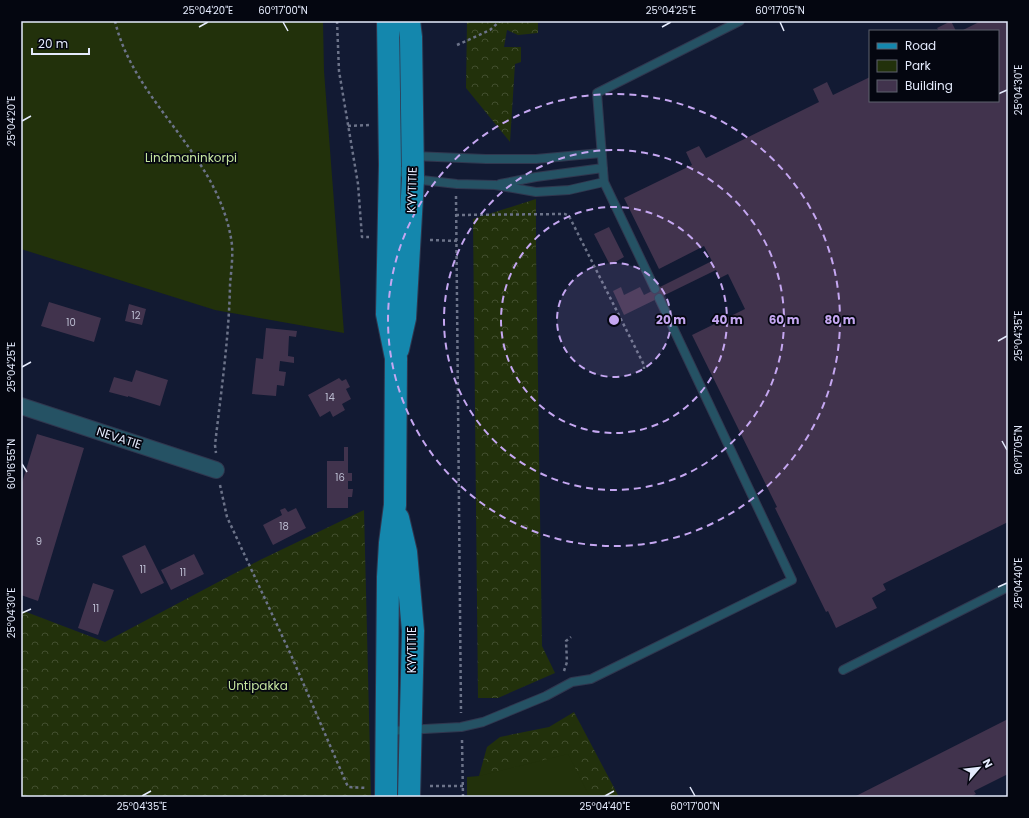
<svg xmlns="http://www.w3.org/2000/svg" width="1029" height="818" font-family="Poppins,sans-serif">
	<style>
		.forest { fill: url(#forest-crowns) }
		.green { fill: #22310b }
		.building { fill: #41334d }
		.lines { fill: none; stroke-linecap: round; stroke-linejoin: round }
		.service-casing { stroke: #30374f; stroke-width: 10 }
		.minor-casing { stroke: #30374f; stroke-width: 18 }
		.primary-casing { stroke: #30374f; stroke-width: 24 }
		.path { stroke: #6c7389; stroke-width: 2.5; stroke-dasharray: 3 3; stroke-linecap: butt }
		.service { stroke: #255264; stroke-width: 8 }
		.minor { stroke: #255264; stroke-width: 16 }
		.primary { stroke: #1487ad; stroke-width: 22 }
		.ticks { fill: none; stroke: #e5ebfd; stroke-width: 1.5 }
		.ring { fill: none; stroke: #c5a7f1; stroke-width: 2; stroke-dasharray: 7 5 }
		.labels { text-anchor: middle; stroke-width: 3.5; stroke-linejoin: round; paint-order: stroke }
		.number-label { font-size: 10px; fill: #bcbdd1 }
		.park-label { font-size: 12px; fill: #c5e59f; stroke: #040610 }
		.street-label { font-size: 12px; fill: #e5ebfd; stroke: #040610 }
		.centre { fill: #c5a7f1; stroke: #040610; stroke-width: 2 }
		.ring-label { font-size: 12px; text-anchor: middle; font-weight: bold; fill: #c5a7f1; stroke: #040610; stroke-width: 3.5; stroke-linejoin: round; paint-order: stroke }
		.neatline { fill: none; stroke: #e5ebfd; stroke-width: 1.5 }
		.ticks-label { font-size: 10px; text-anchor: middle; fill: #e5ebfd }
	</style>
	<defs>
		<pattern id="forest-crowns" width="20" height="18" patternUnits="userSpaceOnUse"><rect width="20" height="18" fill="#22310b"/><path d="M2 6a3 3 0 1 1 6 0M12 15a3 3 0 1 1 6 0" fill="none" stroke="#424f2f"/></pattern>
	</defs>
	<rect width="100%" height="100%" fill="#121a33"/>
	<path class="forest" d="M467 21H538V33L518 35 507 30 504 47H521V62L515 64 510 142 466 88Z
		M536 199V247L542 646 555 673 498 698H478L473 219Z
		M364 510 371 797H21V610L105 642 260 560Z
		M574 712 619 797H479V776L487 747 500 737 549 727Z"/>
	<path class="green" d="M21 21H323L324 71 344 333 215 310 21 249Z
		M568 754 590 797H467V777L479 776Z"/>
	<path class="building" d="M951 21 956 31H939L937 28Z
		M981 21H1008V522L883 584 886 590 872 598 877 608 836 628 828 611 826 612 775 508 777 507 692 335 745 309 728 274 720 278 716 270 624 315 613 291 621 287 624 295 640 287 644 295 712 261 704 246 659 269 624 198 692 165 686 152 699 146 706 158 819 102 813 89 827 82 833 95 870 77V101H998V31H961Z
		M609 227 624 257 610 265 594 234Z
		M49 302 101 318 94 342 41 326Z
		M129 304 146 309 142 325 125 321Z
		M266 328 297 331 296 337 289 336 288 356 294 357V363L280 361 279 371 286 372 284 386 277 385 276 396 252 394 256 358 263 359Z
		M136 370 168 380 160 406 128 396V397L109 392 114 377 132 382Z
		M339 378 342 381 346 379 350 387 346 389 351 399 342 404 345 410 333 417 330 411 320 417 308 395Z
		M37 434 84 448 38 601 21 595V486Z
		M344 447H348V473H352V481H348V489H353L352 497H348V508H327V461H344Z
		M285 508 288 512 296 508 306 528 273 545 263 525 282 515 280 510Z
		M145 545 164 583 141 594 122 556Z
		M194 554 204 574 171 590 161 570Z
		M93 583 114 590 98 635 78 628Z
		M1008 719V774L974 791 976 794 970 797H854Z"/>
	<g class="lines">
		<defs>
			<path id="service" d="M413 156 486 159H536L601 153
				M392 166 413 179 457 184 495 185 536 192 569 190 604 182
				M500 184 536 177 603 168
				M655 289 604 182 597 93 740 21
				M843 670 1008 587
				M388 731 461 727 483 722 546 696 572 682 591 679 792 580 659 298"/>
			<path id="minor" d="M21 406 216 470"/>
			<path id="primary" d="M398 349 405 318 413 179 411 37 409 21
				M398 518 406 552 413 631 409 797
				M386 797 388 577 390 543 395 505 396 358 387 314 390 165 388 21"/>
		</defs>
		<use href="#service" class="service-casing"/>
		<use href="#minor" class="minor-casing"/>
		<use href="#primary" class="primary-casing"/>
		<path class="path" d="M115 21C129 81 178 125 208 177 220 198 229 221 232 245 233 258 231 272 230 285 229 338 221 392 215 445L216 453
			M337 21 339 71 358 184 362 237H369
			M457 45 490 30 500 21
			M348 126 369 125
			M456 196 461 713
			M456 215 565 214 569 216 644 365V369
			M430 240 458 241
			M220 485 227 517 291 655 348 787 367 788
			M564 671 567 662 566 641 571 637
			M462 740 463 797
			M430 786H463"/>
		<use href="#service" class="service"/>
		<use href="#minor" class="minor"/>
		<use href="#primary" class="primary"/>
	</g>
	<path class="ticks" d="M283 22 288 31M780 22 784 31M199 27 208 22M662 27 671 22M998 94 1007 90M22 121 31 116M998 341 1007 336M22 367 31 362M1002 441 1007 450M22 464 27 472M998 587 1007 583M22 613 31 609M690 787 695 796M142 796 151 791M605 796 614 791"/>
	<circle cx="614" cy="320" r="57" fill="#c5a7f1" fill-opacity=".12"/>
	<g class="ring">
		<circle cx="614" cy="320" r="57"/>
		<circle cx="614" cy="320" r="113"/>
		<circle cx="614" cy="320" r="170"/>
		<circle cx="614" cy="320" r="226"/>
	</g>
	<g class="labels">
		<g class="number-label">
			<text x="136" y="319">12</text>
			<text x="71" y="326">10</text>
			<text x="330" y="401">14</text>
			<text x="340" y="481">16</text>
			<text x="284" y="530">18</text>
			<text x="39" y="545">9</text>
			<text x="143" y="573">11</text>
			<text x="183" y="576">11</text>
			<text x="96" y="612">11</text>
		</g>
		<g class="park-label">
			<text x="191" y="162">Lindmaninkorpi</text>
			<text x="258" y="690">Untipakka</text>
		</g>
		<g class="street-label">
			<text transform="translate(412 190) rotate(-88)" y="4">KYYTITIE</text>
			<text transform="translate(119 438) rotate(18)" y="4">NEVATIE</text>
			<text transform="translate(412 650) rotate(-90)" y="4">KYYTITIE</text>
		</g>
	</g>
	<circle cx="614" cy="320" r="6" class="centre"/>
	<g class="ring-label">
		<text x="671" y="324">20 m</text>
		<text x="727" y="324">40 m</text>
		<text x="784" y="324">60 m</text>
		<text x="840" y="324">80 m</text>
	</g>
	<rect width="1029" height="818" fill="none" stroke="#040610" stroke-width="44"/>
	<rect x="869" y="30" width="130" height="72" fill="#040610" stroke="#5e626f"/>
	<rect x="877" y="43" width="20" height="6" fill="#1487ad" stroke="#5e626f"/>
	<text x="905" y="50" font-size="12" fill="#e5ebfd">Road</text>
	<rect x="877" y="60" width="20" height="12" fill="#22310b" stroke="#5e626f"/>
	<text x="905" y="70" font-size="12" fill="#e5ebfd">Park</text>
	<rect x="877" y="80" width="20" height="12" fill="#41334d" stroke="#5e626f"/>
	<text x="905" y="90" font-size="12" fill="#e5ebfd">Building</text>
	<g transform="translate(979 768) rotate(62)" stroke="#040610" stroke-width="3" paint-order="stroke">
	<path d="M0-3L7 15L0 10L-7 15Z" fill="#e5ebfd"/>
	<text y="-6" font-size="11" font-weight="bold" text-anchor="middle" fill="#e5ebfd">N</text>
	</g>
	<path d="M32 48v6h57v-6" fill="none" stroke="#e5ebfd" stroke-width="2"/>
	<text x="38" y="48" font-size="12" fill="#e5ebfd" stroke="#040610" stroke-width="3" paint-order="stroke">20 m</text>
	<rect x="22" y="22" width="985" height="774" class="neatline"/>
	<g class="ticks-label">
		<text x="208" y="14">25°04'20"E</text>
		<text x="283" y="14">60°17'00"N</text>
		<text x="671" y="14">25°04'25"E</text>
		<text x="780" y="14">60°17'05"N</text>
		<text transform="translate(1018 90) rotate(-90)" y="4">25°04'30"E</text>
		<text transform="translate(11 121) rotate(-90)" y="4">25°04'20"E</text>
		<text transform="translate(1018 336) rotate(-90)" y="4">25°04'35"E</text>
		<text transform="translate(11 367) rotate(-90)" y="4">25°04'25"E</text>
		<text transform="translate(1018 450) rotate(-90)" y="4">60°17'05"N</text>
		<text transform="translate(11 464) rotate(-90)" y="4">60°16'55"N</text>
		<text transform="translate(1018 583) rotate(-90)" y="4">25°04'40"E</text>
		<text transform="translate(11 613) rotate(-90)" y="4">25°04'30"E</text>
		<text x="142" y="810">25°04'35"E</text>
		<text x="605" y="810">25°04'40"E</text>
		<text x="695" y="810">60°17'00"N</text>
	</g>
</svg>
